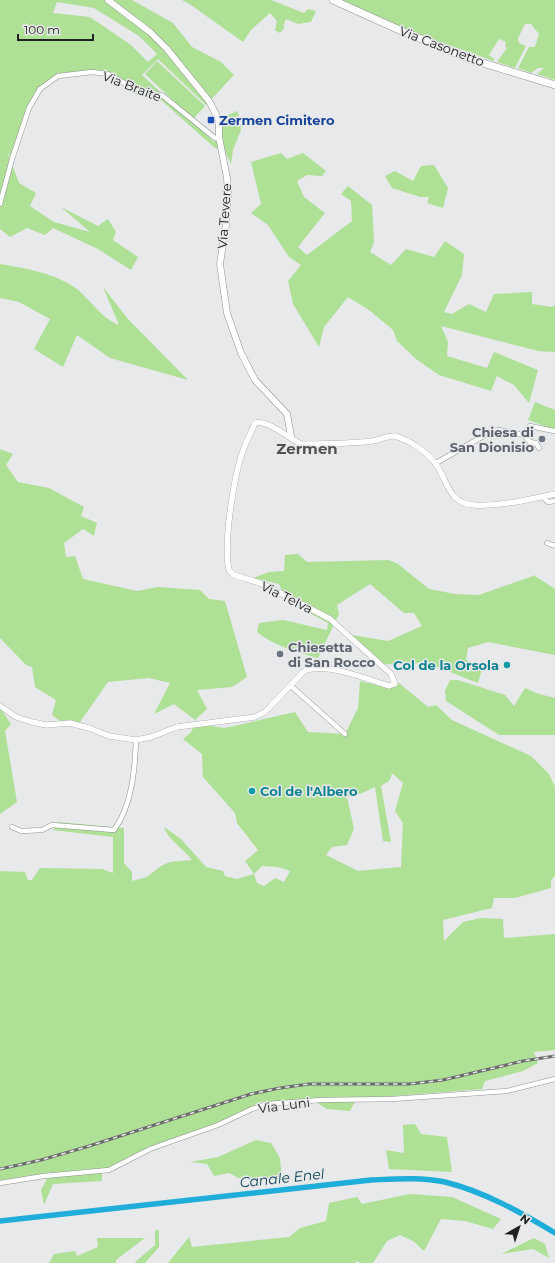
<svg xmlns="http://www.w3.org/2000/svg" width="555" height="1263" font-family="Montserrat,sans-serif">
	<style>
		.green { fill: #aee096; fill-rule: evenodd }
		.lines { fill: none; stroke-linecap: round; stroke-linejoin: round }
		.canal { stroke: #1fadda; stroke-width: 5.5 }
		.minor-casing { stroke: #909192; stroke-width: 5.5 }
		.tertiary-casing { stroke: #909192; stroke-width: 6 }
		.secondary-casing { stroke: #909192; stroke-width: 7 }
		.primary-casing { stroke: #909192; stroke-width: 8 }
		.minor { stroke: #fff; stroke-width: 4.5 }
		.tertiary { stroke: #fff; stroke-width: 5.5 }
		.secondary { stroke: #fff; stroke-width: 6 }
		.primary { stroke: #fff; stroke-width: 7 }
		.rail-casing { stroke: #6b6b6c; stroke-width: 3 }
		.rail { stroke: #e8e9ea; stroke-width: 1.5; stroke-dasharray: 4.5; stroke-linecap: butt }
		.transit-dot { fill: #1a4fb4; stroke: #e8e9ea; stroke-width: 1.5 }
		.worship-dot { fill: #6b7280; stroke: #e8e9ea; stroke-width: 1.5 }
		.culture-dot { fill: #0f9aa8; stroke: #e8e9ea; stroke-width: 1.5 }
		.labels { text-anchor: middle; stroke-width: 3; stroke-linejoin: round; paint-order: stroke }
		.street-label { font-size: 13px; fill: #212122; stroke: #e8e9ea }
		.transit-label { font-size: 13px; font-weight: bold; fill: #164399; stroke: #e8e9ea; text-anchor: start }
		.worship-label { font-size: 13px; font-weight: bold; fill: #5b616d; stroke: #e8e9ea; text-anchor: end }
		.culture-label { font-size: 13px; font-weight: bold; fill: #0d838f; stroke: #e8e9ea; text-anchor: end }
		.water-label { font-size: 14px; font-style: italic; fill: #053f51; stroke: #e8e9ea }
		.quarter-label { font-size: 15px; font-weight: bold; fill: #505152; stroke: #e8e9ea }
	</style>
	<rect width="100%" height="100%" fill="#e8e9ea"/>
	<path class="green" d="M0 0H132L173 23 192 47 221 62 234 75 206 105 158 59 142 75 214 142 225 116 238 111 241 130 233 150 231 164 224 149 215 148 162 101 132 93 129 86 116 78 92 72 52 79 33 100 12 159 7 151 19 183 36 193 30 206 54 222 90 232 61 207 98 226 108 219 116 232 113 240 138 257 131 270 98 249 53 228 45 235 27 228 10 237 0 229ZM57 2 94 8 139 36 157 54 148 62 131 45 90 17 53 13Z
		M182 0H271L304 13 308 9 316 11 311 22 298 24 286 19 283 26 285 27 280 33 275 30 277 21 270 13 251 30 243 42 191 5Z
		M342 0H555V80L537 74 544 68H538L531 73 518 68 529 47H535L539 34 531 24H525L518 38 519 43 526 46 515 68 497 62 507 48 505 46 506 42 499 39 489 55 494 59V61L417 34Z
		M157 61 205 106 193 119 145 74Z
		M281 153 287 159 303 153 326 171 322 176 307 175 297 181 304 197 325 213 298 247 307 255 352 221 351 201 341 194 348 186 372 205 374 242 370 252 391 265 406 249 434 257 445 241 464 254 462 275 444 312 452 314 469 304 486 312 494 294 532 292V304L552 307 555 305V352L538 351 441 326 448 342 447 356 487 368 494 352 538 370 529 403 514 385 497 376 491 391 439 375 416 359 397 341 393 330 369 310 348 297 324 327 319 347 293 304 288 281 301 265 289 257 268 225 251 213 261 204 251 162Z
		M434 165 448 188 443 208 427 203 429 197H420L392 188 385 176 395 171 413 181 421 166Z
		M0 264C24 268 54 273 74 287 91 299 99 317 119 325L103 287 128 319 188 380 110 358 77 335 63 367 34 349 50 319 19 302 0 298Z
		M535 402 555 410V430L528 420Z
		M0 449 13 454 6 465 18 482 49 488 84 507 81 516 97 523 94 536 83 529 64 543 66 557 75 556 83 579 137 591 158 587 200 590 209 599 225 601 247 677 232 687 197 690 207 709 195 720 174 704 154 714 170 683 149 678 108 682 80 722 60 721 52 715 56 700 35 687 32 667 26 665 0 638Z
		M298 554 307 562 389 560 398 564 429 589 455 594 479 595 536 575 535 576 555 589V655L488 642 468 648 466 660 483 666 478 683 422 661 413 665 380 664 346 634 388 641 422 626 414 613H404L370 584 337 605 339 614 318 658C296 652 275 646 257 632L259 623 283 620 327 630 328 623 287 601 279 584 253 578 269 572 284 571 285 555Z
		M450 680H458L505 695 514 706 525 688 539 694 555 698V735H499L446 701 445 691Z
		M360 681 388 688 399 683 428 707 436 705 452 720 531 756 549 774 555 787V876L551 880V888L515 898H494L492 908 443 920 444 941 463 922 481 918 503 919 504 938 555 934V1050L534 1052 538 1063 523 1071 485 1081 482 1089 356 1099 350 1111 327 1109 312 1100 260 1102 236 1115 111 1167 102 1169V1181L53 1184 44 1205 41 1190 51 1172 0 1181V871L25 872 28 880H32L40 868 102 869 113 873V837L53 830 58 822 124 828V863L132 872V881L147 877 161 866 170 862 192 860C184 849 168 840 164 827L181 839 206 867 223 871 225 876 237 879 254 874 245 861 258 850 237 823 235 813 203 777 202 754 183 739 191 732 195 724 225 728 295 712 308 732 345 734 358 708ZM392 773 403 783 395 811 403 823 401 867 358 871 326 855 332 847 347 845 354 829 347 797 360 794 375 787 383 841 391 842 381 786 390 780ZM262 866 278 867 290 871 284 882 275 878 264 886 257 883 254 874Z
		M0 708 11 724 5 731 17 802 0 814Z
		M415 1124 421 1134 447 1137 452 1172 389 1169 386 1150 404 1153 403 1125Z
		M256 1140 271 1143 280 1158 282 1180 238 1178 229 1173 214 1176 207 1164 190 1162 218 1157Z
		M410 1194 452 1197 501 1219 493 1229 465 1221 441 1219 424 1251 413 1241 400 1235 387 1241 373 1263H361L357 1261 354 1263H168L189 1237 192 1247 289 1237 300 1228 326 1221 329 1203 357 1197 362 1204Z
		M155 1230H159V1247L145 1263H134L155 1245Z
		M97 1238H145L116 1260V1263H49L54 1254 75 1251 77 1256 98 1247Z
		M534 1238 545 1244 549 1258 533 1249 501 1254Z"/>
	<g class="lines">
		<path class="canal" d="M0 1221 371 1180C395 1179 421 1177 445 1182 485 1192 520 1212 555 1233"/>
		<defs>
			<path id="minor" d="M0 204 12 159 29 108 40 89 58 76 92 72 108 74 131 87 163 96 215 138 219 139
				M524 435 530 426 554 431
				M436 463 492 431 499 430 524 435 530 442 536 443 539 448
				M543 497 548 502 555 501
				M547 543 555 546
				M291 686 345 734
				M12 827 21 831 42 830 52 825 114 830C132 806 135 769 136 740
				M0 1183 44 1176 109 1170 150 1149 218 1125 252 1109 268 1104 321 1100 392 1099 507 1091 555 1079"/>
			<path id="tertiary" d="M0 706 16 717 32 722 46 725 70 723 89 728 109 736 136 740 151 737 177 727 255 717 265 712 304 671C326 662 367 679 389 686L395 684 391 674 330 619 292 599 260 583 234 575 229 570C223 544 234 474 244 448 247 440 252 431 255 423 268 419 290 440 302 444 325 444 349 444 372 441 379 440 389 435 395 436 409 440 427 452 435 463 448 480 447 503 474 505 497 507 532 499 555 494"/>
			<path id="secondary" d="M108 0 150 32 167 49 209 101 219 120V137L227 178 228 193 226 224 220 264 227 313 241 353 255 380 287 414 291 436"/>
			<path id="primary" d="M333 0 404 32 473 60 555 85"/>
		</defs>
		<use href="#minor" class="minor-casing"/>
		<use href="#tertiary" class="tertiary-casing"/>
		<use href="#secondary" class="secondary-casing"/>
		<use href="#primary" class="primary-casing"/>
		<use href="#minor" class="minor"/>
		<use href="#tertiary" class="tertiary"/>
		<use href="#secondary" class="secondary"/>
		<use href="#primary" class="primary"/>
		<defs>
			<path id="rail" d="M0 1169 41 1160 86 1147 251 1094 280 1088 309 1084H409L443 1080 523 1061 555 1056"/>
		</defs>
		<use href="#rail" class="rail-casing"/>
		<use href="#rail" class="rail"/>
	</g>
	<rect class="transit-dot" x="207" y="116" width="8" height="8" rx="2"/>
	<g class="worship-dot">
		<circle cx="542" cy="439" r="4"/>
		<circle cx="280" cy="654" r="4"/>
	</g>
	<g class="culture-dot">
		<circle cx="507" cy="665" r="4"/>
		<circle cx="252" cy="791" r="4"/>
	</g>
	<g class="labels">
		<g class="street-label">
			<text transform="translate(442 46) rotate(21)" y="5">Via Casonetto</text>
			<text transform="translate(132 86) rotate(21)" y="5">Via Braite</text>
			<text transform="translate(224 216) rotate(-86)" y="5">Via Tevere</text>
			<text transform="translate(287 597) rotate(26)" y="5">Via Telva</text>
			<text transform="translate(284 1105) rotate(-7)" y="5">Via Luni</text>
		</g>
		<g class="transit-label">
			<text x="219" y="125">Zermen Cimitero</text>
		</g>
		<g class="worship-label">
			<text x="534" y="437">Chiesa di<tspan x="534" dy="15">San Dionisio</tspan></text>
			<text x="288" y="652" text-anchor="start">Chiesetta<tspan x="288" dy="15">di San Rocco</tspan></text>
		</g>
		<g class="culture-label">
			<text x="499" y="670">Col de la Orsola</text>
			<text x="260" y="796" text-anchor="start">Col de l'Albero</text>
		</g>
		<g class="water-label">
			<text transform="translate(282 1178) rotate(-6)" y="5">Canale Enel</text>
		</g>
		<g class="quarter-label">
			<text x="307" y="454">Zermen</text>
		</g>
	</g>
	<g transform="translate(519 1227) rotate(39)" stroke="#e8e9ea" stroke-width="3" paint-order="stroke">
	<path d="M0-3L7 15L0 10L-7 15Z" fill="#212122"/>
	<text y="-6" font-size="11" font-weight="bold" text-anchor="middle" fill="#212122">N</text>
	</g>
	<path d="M18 34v6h75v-6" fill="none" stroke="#212122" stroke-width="2"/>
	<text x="24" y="34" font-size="12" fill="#212122" stroke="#e8e9ea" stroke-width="3" paint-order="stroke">100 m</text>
</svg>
